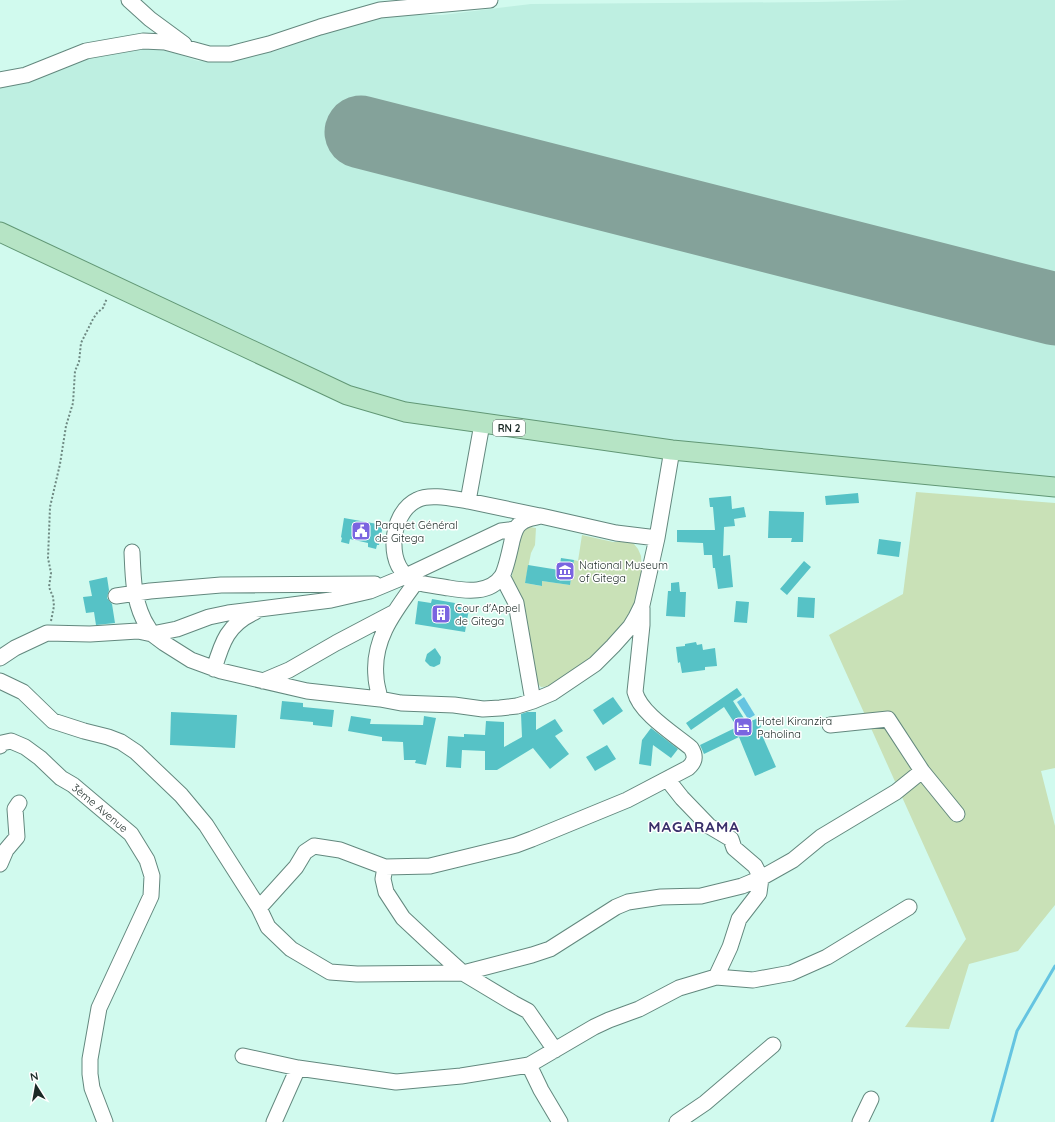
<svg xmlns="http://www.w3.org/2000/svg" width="1055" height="1122" font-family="Quicksand,sans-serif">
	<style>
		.built { fill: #beefe1 }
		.green { fill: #c9e1b7 }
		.water { fill: #65c4e1 }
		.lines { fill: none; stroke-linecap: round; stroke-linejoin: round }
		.stream { stroke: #65c4e1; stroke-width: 3 }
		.runway { stroke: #84a29a; stroke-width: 73 }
		.building { fill: #56c2c6 }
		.minor-casing { stroke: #63887e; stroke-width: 17 }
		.major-casing { stroke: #619775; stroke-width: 21 }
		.path { stroke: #6e8982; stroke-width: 2; stroke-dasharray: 2 2; stroke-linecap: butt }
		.minor { stroke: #fff; stroke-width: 15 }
		.major { stroke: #b6e4c5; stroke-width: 19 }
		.labels { text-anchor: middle; stroke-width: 3; stroke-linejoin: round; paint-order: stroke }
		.shield { fill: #fff; stroke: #5f6a67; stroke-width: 1 }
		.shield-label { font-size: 10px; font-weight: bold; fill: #1b2a26 }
		.poi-label { font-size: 11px; fill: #1b2a26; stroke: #fff; text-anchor: start }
		.street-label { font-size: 11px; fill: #1b2a26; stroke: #fff }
		.district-label { font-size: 15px; font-weight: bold; letter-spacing: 1px; fill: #392f6a; stroke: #fff }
	</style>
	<rect width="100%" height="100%" fill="#d1faee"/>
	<path class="built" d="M909 0H1055V478L805 456 433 415 390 405 0 231V86L8 87 36 79 86 56 140 47 163 49 198 61 228 62 279 50 370 15H442L531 4 817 2Z"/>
	<path class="green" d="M916 492 1055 503V768L1041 771 1055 826V905L1018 951 969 964 949 1029 905 1027 966 939 829 635 903 594Z
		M530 527 536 528 535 545 531 553 525 583 541 586 542 581 570 585 574 560 578 561 582 535 613 542H630L634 544 638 549 641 556 642 570 640 583 634 609 604 650 554 686 541 687 538 684 511 580 521 535 523 531Z"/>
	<path class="water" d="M744 697 755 715 748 719 737 702Z"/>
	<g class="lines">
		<path class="stream" d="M992 1122 1017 1031 1055 966"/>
		<path class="runway" d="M361 132 1055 309"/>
	</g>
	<path class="building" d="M858 493 859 503 826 505 825 496Z
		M731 496 732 509 744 507 746 517 734 519 735 526 724 527 723 556 730 555 733 587 718 589 715 568H713L712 555H704L703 543 677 542V530H715L713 507H710L709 498Z
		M769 511 804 512 803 542H791L792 538H768Z
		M344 518 383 525 379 545H377L376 549 368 547V543L350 539 349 544 341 542 342 538 341 537Z
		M879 539 901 542 899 557 877 554Z
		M561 558 574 560 570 585 542 581V586L525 583 528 565 559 570Z
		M804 561 811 567 787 595 780 589Z
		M107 577 109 590 107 598 112 604 115 623 96 625 94 612 86 613 83 597 92 596 89 581Z
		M679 582 680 592H686L685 617 666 616 668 591H671V583Z
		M798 597 815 598 814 618 797 617Z
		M432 599 455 603 454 606 469 609 465 632 415 624 418 601 431 603Z
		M736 601 749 602 747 623 734 622Z
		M696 642 697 645 702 644 703 650 715 648 717 666 705 667V670L682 673 680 662 678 663 676 647 685 646V644Z
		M435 648 441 657 440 664 434 667 430 666 425 661 427 654Z
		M737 688 742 695 733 701 747 723 758 718 761 727 759 728 776 767 755 776 739 737 704 754 700 745 737 727 724 707 691 730 686 723Z
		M613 697 623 711 603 725 593 710Z
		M282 701 303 703V707L334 710 332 727 313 725V722L280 719Z
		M171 712 237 715 235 748 170 745Z
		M527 712H536V730L555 719 563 731 555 736 569 754 550 769 533 748 497 770H485V751L462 750 461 768 446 767 448 736 464 737V734L485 735 486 721 504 722V747L522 737 521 714Z
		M351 716 371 719 370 724 423 725 424 716 436 718 426 765 415 763 416 760H404L403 742 382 741V737L348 731Z
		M651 728 678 749 671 758 653 745 651 766 639 764 642 740Z
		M607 745 616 759 595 771 586 757Z"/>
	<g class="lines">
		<defs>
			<path id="minor" d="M129 0 150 19 184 44
				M0 80 26 75 86 51 143 41 165 42 209 54H230L269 44 320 27 380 10 490 0
				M482 424 468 501C454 499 430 493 417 500 389 513 384 570 416 582 426 585 438 586 449 588 466 591 490 594 502 576 506 569 510 550 512 541 514 534 515 527 521 523 527 518 535 518 541 516L616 533 657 538
				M468 501 540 516
				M132 552C133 574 133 597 143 618 145 623 149 628 152 634L177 629 209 617 228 613 331 600 370 591 406 576 501 531 515 529
				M502 576 516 603 533 701
				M116 596 150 591 221 585 375 584
				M0 658 15 648 47 633 90 634 138 631 152 634 164 643 191 660 221 671 307 691 380 699 401 703 454 705 483 709 500 708 517 706 533 701 552 693 595 664 613 646 630 627 636 617 642 605 657 538 672 450
				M214 669C222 642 228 624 255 612
				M0 681 23 692 53 721 84 731 108 737 121 742 136 752 181 795 206 825 259 908 268 927 291 949 330 972 357 974 463 973 532 955 550 949 616 907 628 902 661 897 701 896 742 886 761 878 793 860 821 837 896 792 922 771
				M263 681 289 670 336 643 393 613
				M380 699C379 692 376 684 376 677 372 639 395 611 416 582
				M830 725 888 719 922 771 957 814
				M0 746 2 743 11 741 25 747 40 758 61 778 73 785 131 834 147 860 152 876 151 896 99 1008 90 1059V1074L92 1088 105 1122
				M667 779 682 798 709 826 731 839 734 848 755 866 761 878 759 893 739 919 730 947 716 977
				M0 864 6 850 17 837 15 809 19 803
				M385 867 383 879 386 892 403 918 433 946 463 973 513 1003 528 1011 555 1050
				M259 908 296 867 305 852 314 846 340 850 385 867 430 866 516 845 532 839 627 800 688 768C695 762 696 756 691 748 674 734 640 713 635 692L642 625V608
				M243 1056 298 1068 396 1082 461 1076 529 1065 594 1027 609 1020 639 1009 679 988 716 977 753 980 791 973 827 957 909 907
				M529 1065 541 1090 560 1122
				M274 1122 298 1068
				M677 1122 705 1103 773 1045
				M860 1122 871 1099"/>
			<path id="major" d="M0 232 347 395 405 412 672 450 1055 487"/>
		</defs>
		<use href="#minor" class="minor-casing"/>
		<use href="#major" class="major-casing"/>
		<path class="path" d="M51 621 54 606 53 597 49 587 51 573 48 558 50 507 60 464 66 426 73 403 75 371 79 362 81 343 93 319 97 313 103 308 107 298"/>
		<use href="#minor" class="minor"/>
		<use href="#major" class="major"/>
	</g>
	<defs>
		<symbol id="civic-square" viewBox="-11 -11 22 22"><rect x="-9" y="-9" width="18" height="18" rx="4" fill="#7a65e0" stroke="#fff"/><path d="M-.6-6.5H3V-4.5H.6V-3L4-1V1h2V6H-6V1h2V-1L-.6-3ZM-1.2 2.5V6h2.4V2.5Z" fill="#fff"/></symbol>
		<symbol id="museum-square" viewBox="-11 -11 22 22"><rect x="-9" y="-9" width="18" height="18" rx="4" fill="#7a65e0" stroke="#fff"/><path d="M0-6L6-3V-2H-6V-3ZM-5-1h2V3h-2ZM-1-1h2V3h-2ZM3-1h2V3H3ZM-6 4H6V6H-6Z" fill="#fff"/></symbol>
		<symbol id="building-square" viewBox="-11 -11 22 22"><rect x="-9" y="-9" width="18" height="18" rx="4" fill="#7a65e0" stroke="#fff"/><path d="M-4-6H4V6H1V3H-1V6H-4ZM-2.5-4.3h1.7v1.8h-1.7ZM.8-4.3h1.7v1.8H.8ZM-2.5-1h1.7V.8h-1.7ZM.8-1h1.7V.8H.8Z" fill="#fff"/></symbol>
		<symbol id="hotel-square" viewBox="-11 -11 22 22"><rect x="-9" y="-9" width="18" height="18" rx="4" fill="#7a65e0" stroke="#fff"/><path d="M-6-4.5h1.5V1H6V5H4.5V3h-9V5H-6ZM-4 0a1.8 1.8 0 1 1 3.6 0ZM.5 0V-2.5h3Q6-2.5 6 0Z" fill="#fff"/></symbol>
	</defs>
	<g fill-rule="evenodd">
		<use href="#civic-square" x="350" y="520" width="22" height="22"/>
		<use href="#museum-square" x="554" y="560" width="22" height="22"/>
		<use href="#building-square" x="430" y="603" width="22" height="22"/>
		<use href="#hotel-square" x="732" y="716" width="22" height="22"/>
	</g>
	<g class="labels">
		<rect class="shield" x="493" y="420" width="32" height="16" rx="3"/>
		<g class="shield-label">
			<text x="509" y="432">RN 2</text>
		</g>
		<g class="poi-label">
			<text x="375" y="529">Parquet Général<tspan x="375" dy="13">de Gitega</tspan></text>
			<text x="579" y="569">National Museum<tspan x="579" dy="13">of Gitega</tspan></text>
			<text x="455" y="612">Cour d'Appel<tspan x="455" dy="13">de Gitega</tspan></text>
			<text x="757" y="725">Hotel Kiranzira<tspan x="757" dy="13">Paholina</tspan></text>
		</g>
		<g class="street-label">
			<text transform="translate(100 808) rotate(40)" y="4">3ème Avenue</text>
		</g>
		<g class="district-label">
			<text x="694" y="832">MAGARAMA</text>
		</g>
	</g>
	<g transform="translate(36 1086) rotate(349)" stroke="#ffffff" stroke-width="3" paint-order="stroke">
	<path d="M0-3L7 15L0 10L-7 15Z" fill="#1b2a26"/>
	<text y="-6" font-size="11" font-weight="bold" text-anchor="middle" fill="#1b2a26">N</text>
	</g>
</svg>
